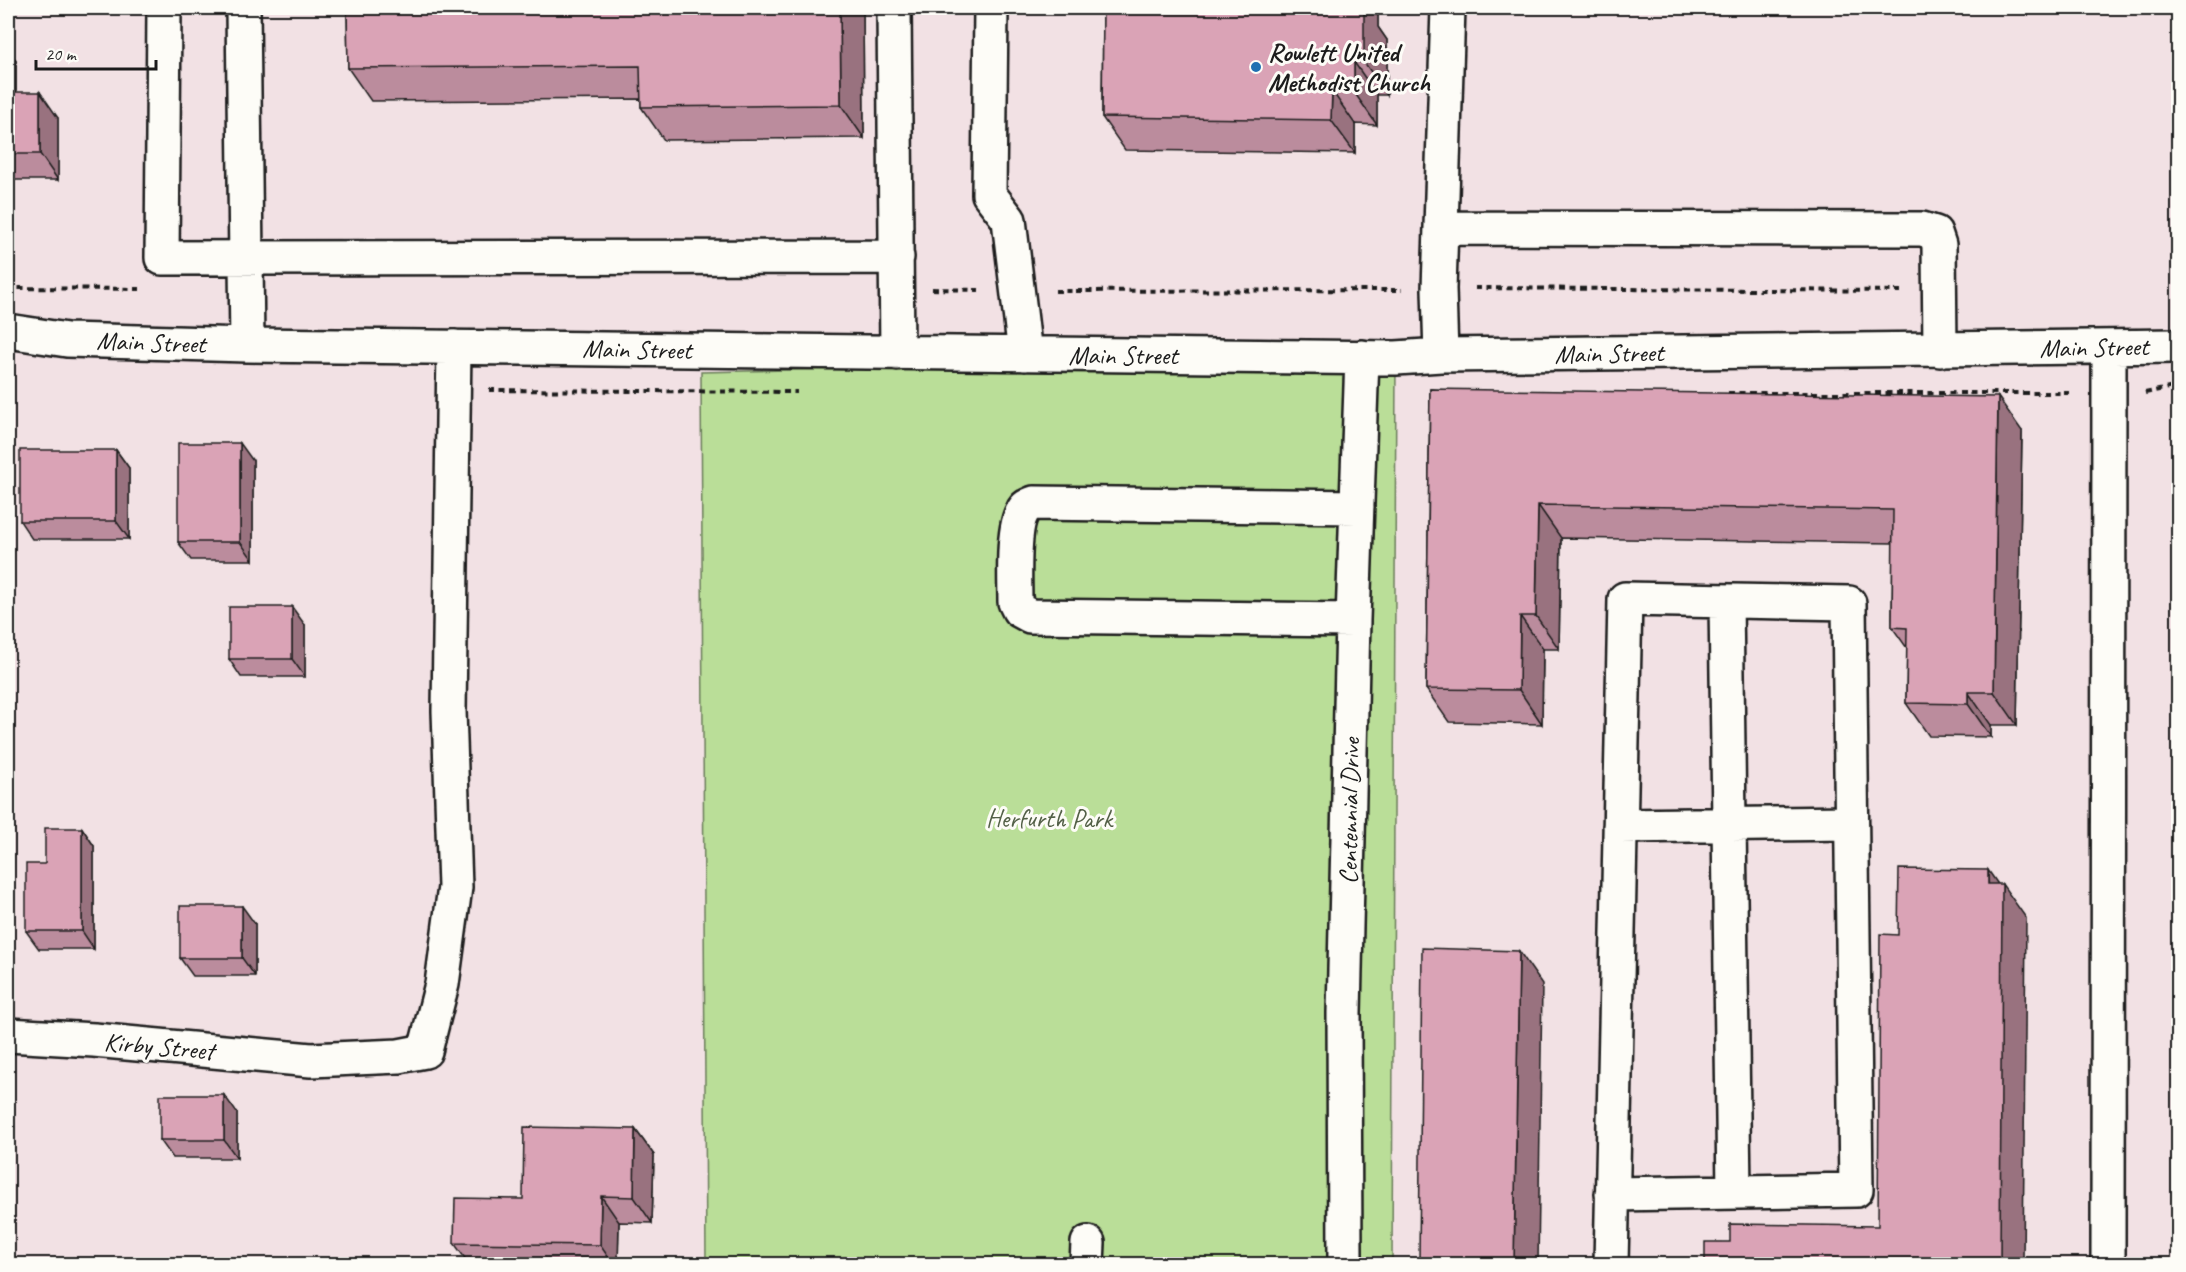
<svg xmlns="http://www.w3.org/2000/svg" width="2186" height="1272" font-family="Caveat,sans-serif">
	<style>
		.green { fill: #bade98; stroke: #6b7d5a; stroke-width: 1.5 }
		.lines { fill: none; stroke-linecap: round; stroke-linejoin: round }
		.minor-casing { stroke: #1c1c1c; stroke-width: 38 }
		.path { stroke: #1c1c1c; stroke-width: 4; stroke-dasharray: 6 4.5; stroke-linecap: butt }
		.minor { stroke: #fdfcf7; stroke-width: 33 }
		.wall { fill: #bb8c9d; stroke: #1c1c1c; stroke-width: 1.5 }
		.shaded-wall { fill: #99727f; stroke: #1c1c1c; stroke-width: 1.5 }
		.building { fill: #daa3b6; stroke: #1c1c1c; stroke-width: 1.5 }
		.poi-dot { fill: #1f6fb2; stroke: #fdfcf7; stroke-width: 2 }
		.labels { text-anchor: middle; stroke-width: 6; stroke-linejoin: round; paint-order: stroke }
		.poi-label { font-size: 26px; font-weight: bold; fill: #1c1c1c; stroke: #fdfcf7; text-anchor: start }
		.street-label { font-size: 26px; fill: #1c1c1c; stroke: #fdfcf7 }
		.park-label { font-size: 26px; fill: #536047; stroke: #fdfcf7 }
	</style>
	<rect width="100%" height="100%" fill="#f2e1e4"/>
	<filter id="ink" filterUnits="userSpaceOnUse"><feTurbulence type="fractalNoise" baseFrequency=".0167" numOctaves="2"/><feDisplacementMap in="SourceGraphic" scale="12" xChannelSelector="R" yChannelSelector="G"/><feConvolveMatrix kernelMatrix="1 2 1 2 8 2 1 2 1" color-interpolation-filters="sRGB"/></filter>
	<g filter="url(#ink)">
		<path class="green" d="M1362 357 1396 358 1392 1264H706L701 372Z"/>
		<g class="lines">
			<defs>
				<path id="minor" d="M164 8 162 258 897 257
					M243 8 247 345
					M894 8 897 353
					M991 8 989 194 1009 220 1025 354
					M1441 228 1922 229 1935 233 1939 245 1940 350
					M8 331 67 340 247 345 1396 358 1441 355 2178 346
					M1441 355 1439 289 1448 8
					M1726 601 1734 1192
					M1353 620 1030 616 1019 610 1015 602C1015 580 1012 528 1023 511 1025 506 1029 505 1034 503L1357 507
					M1620 826 1851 823
					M8 1035 94 1040 311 1060 399 1056 425 1051 442 984 455 887 449 711 454 347
					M1087 1264 1088 1243
					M1345 1264 1344 1013 1353 620 1362 357
					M1611 1264 1625 599 1849 603 1856 1190 1612 1194
					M2108 1264 2109 347"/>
			</defs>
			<use href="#minor" class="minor-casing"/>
			<path class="path" d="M8 288 142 289
				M1475 288 1903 291
				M932 289 979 290
				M1055 291 1402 290
				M489 390 797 392
				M1728 393H2072
				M2145 393 2178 386"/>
			<use href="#minor" class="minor"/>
		</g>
		<path class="wall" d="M347 8H863L864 138 664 140 641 107V99L371 101 348 68Z
			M1033 8H1393V12H1378V27L1387 40V95H1377V125L1355 124V153L1125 150 1102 117 1103 10 1035 9Z
			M8 49 16 61V92L58 118V180H8Z
			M1430 389 2022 431 2017 725H1991V737L1929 736 1906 703 1907 648 1892 627 1893 543 1561 538 1559 649H1543L1542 724 1449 722 1426 689Z
			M116 450 129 468V539H32L20 521Z
			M253 461V560H191L178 542Z
			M305 625V677H241L229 659Z
			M82 828 94 846V949H39L26 931 45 864Z
			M255 924V976H193L180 958Z
			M237 1113V1158H173L160 1140Z
			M635 1129 654 1155 652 1223 619 1222 618 1264H469L454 1243Z"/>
		<path class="shaded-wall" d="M840 8H863L864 138 841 105Z
			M1356 8H1375L1378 12V27L1387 40V95L1364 62Z
			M8 49 16 61V118L8 106Z
			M1354 62 1377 95V125L1354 92Z
			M1332 91 1355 124V153L1331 120Z
			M40 92 58 118V180L40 154Z
			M1998 397 2022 431 2017 725 1994 692Z
			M240 443 253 461V560L240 542Z
			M116 450 129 468V539L116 521Z
			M8 465 11 469V538L8 533Z
			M1538 505 1561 538 1559 649 1536 616Z
			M292 607 305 625V677L292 659Z
			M1520 616 1543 649 1542 724 1519 690Z
			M1968 692 1991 725V737L1968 704Z
			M82 828 94 846V949L82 931Z
			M1988 870 2002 890V884L2026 918 2023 1264H2000Z
			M242 906 255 924V976L242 958Z
			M1519 951 1542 984 1538 1264H1514Z
			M224 1095 237 1113V1158L224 1140Z
			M635 1129 654 1155 652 1223 634 1197Z
			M601 1196 619 1222 618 1264H613L600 1245Z"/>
		<path class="building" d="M347 8H840L841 105 641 107 640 66 348 68Z
			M1103 8H1364V62H1354V92L1332 91 1331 120 1102 117Z
			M8 92H40V154H8Z
			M1430 389 1998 397 1994 692H1968V704L1906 703 1907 628 1892 627 1893 510 1538 505 1536 616H1520L1519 690 1426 689Z
			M178 443H240V542H178Z
			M20 450H116V521H20Z
			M229 607H292V659H229Z
			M45 828H82V931H26V864H45Z
			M1899 869 1988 870V884H2002L2000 1264H1705V1242H1730V1224L1878 1226 1880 934 1898 935Z
			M180 906H242V958H180Z
			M1422 948 1519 951 1514 1264H1419Z
			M160 1095H224V1140H160Z
			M524 1127 635 1129 634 1197 601 1196 600 1245 454 1243 455 1198 523 1199Z"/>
	</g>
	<circle class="poi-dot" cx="1256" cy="67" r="6"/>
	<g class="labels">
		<g class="poi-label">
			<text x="1268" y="61">Rowlett United<tspan x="1268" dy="30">Methodist Church</tspan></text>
		</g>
		<g class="street-label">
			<text transform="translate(151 342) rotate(2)" y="9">Main Street</text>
			<text transform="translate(2094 347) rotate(-1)" y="9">Main Street</text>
			<text transform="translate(637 349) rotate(1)" y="9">Main Street</text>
			<text transform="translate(1609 353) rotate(-1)" y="9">Main Street</text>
			<text x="1123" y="364">Main Street</text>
			<text transform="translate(1349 811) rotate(-89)" y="9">Centennial Drive</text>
			<text transform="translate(159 1046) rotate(5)" y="9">Kirby Street</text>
		</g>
		<g class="park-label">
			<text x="1049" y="827">Herfurth Park</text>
		</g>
	</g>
	<rect width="2186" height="1272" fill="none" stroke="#fdfcf7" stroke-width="30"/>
	<rect x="15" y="15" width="2156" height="1242" fill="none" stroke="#1c1c1c" stroke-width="2" filter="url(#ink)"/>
	<path d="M36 60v9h120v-9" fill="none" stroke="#1c1c1c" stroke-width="3"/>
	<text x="45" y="60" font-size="18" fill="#1c1c1c" stroke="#fdfcf7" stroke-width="4.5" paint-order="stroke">20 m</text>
</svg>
